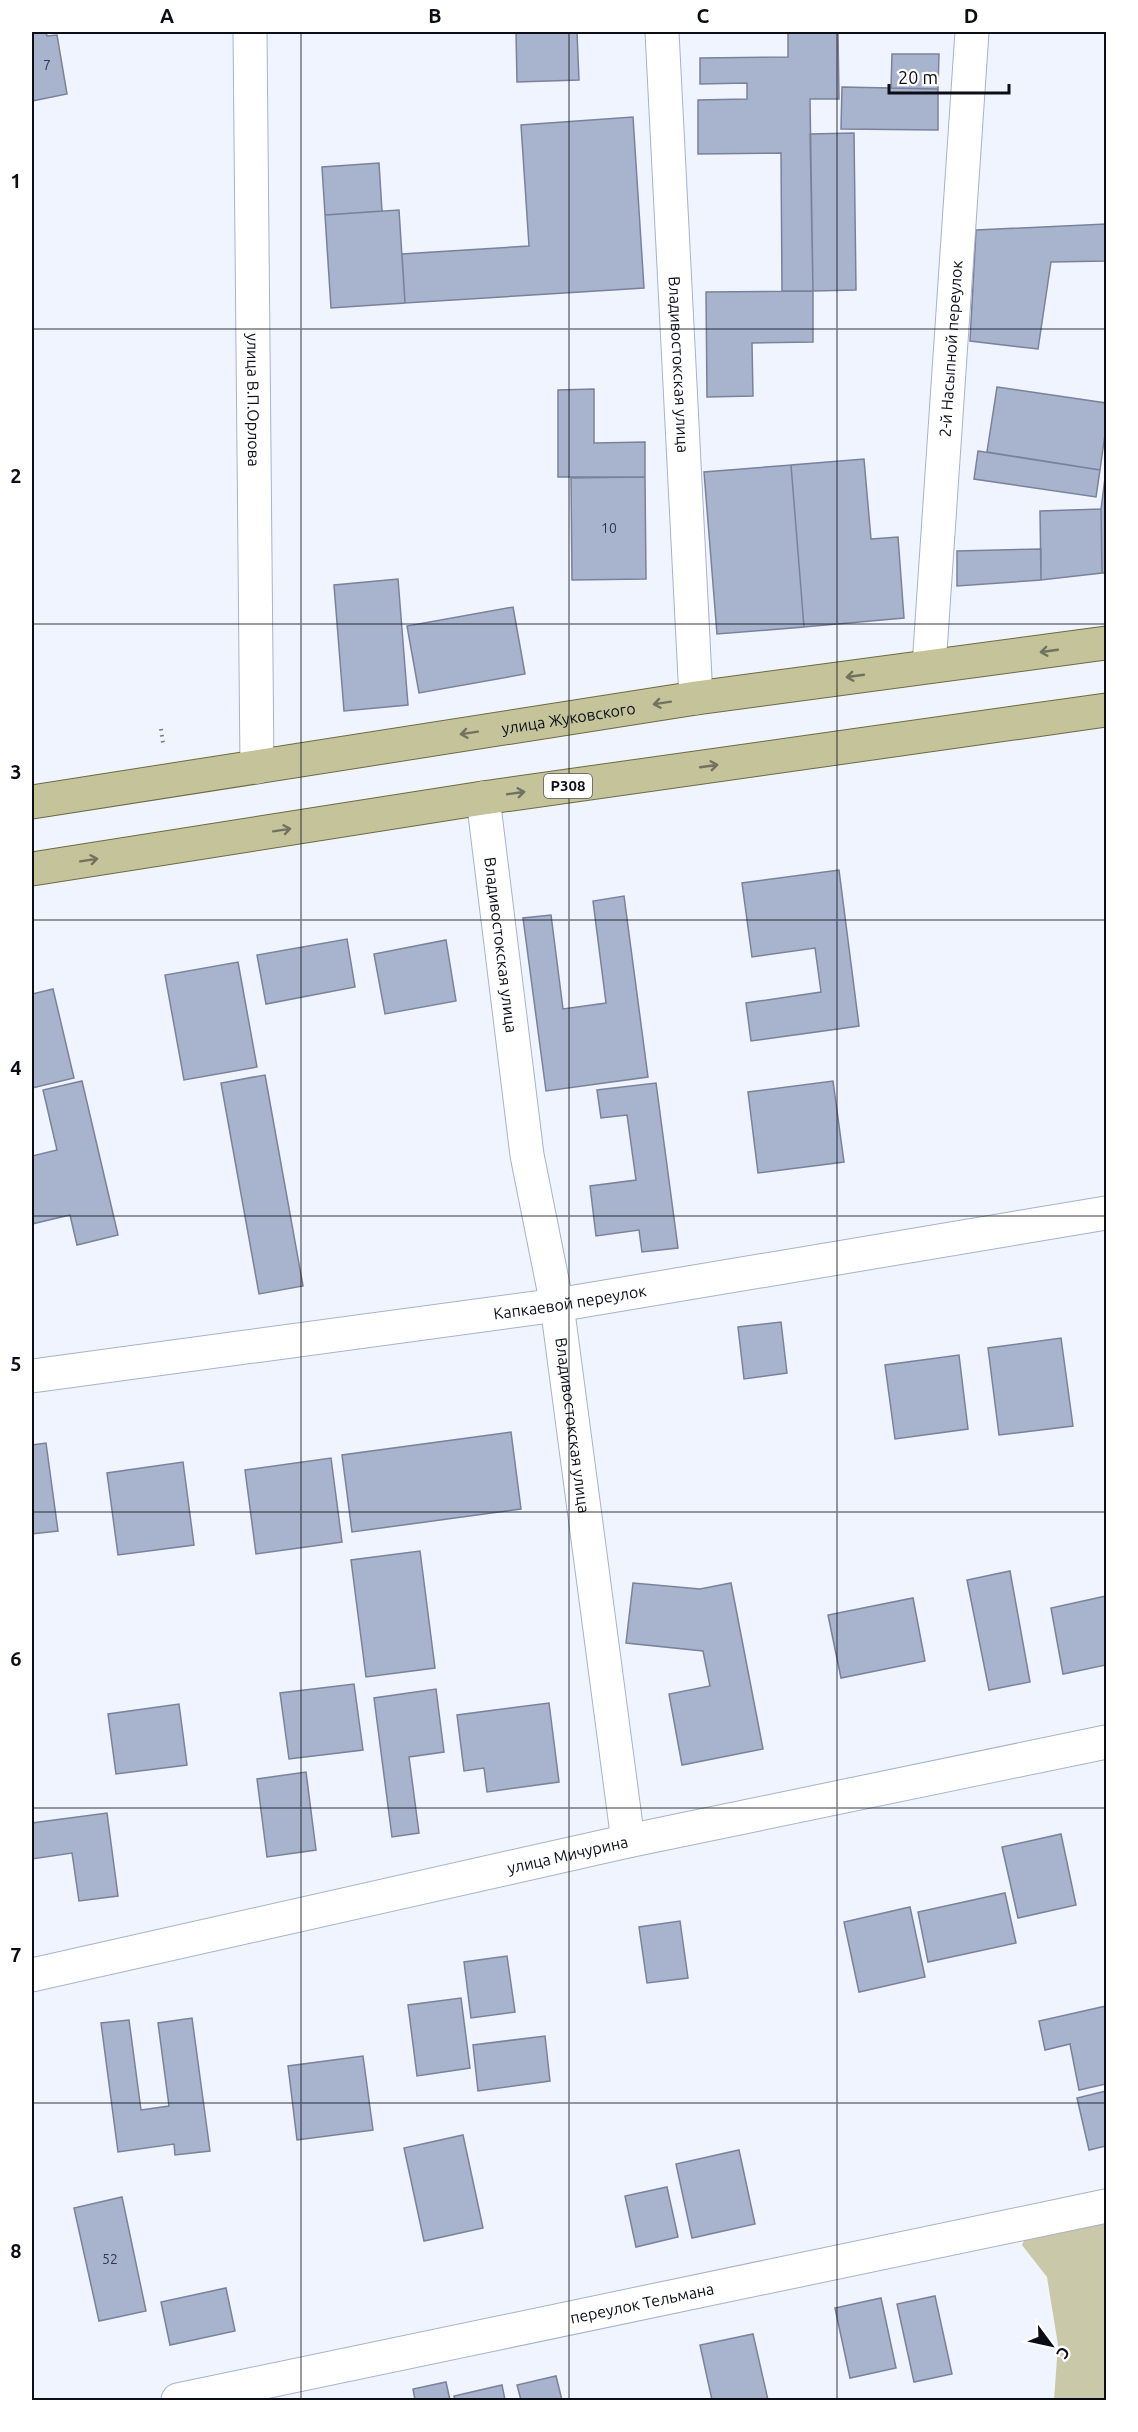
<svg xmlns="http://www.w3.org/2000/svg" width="1138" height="2432" font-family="Ubuntu,sans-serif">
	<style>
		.forest { fill: #c9c8a9 }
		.building { fill: #a8b3ce; stroke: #7a829b; stroke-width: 1.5 }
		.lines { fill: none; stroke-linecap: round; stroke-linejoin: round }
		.street-casing { stroke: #a8b2cb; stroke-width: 35 }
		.primary-casing { stroke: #6b6a40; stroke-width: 35 }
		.path { stroke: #787b85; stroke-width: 4; stroke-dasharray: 1.5 4.5; stroke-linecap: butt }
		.street { stroke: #fff; stroke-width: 33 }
		.primary { stroke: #c5c39a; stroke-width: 33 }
		.oneway { stroke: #71725f }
		.grid { fill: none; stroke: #0b0e17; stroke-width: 1.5; stroke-opacity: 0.55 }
		.labels { text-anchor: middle; stroke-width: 4.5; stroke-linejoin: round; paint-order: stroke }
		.number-label { font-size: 14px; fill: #323745 }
		.shield { fill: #fff; stroke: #54565d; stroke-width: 1.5 }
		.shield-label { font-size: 15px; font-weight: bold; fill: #0b0e17 }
		.street-label { font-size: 16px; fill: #0b0e17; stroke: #fff }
		.neatline { fill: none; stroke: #0b0e17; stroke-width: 2 }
		.grid-label { font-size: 20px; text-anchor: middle; font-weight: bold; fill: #0b0e17 }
	</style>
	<rect width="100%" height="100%" fill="#f0f4ff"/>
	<path class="forest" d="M1106 2196V2400H1054L1058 2345 1047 2277 1022 2245 1041 2204Z"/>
	<path class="building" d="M32 32H46L47 36 57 35 67 94 32 101Z
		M496 32V33H421V32Z
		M516 32H577L579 80 517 82Z
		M788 32H838L839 99H810L813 291H782L781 153 698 154V100L747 99V83L700 84V58L788 57Z
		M892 54H939L938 89 891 88Z
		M842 87 938 89V130L841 129Z
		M633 117 644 288 405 303 402 254 529 246 521 125Z
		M854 133 856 290 813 291 810 134Z
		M379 163 382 211 325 215 322 167Z
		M399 210 405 303 331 308 325 215Z
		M1106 224V261L1051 262 1038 349 970 341 976 230Z
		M813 291V342L752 343 753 396 707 397 706 292Z
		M997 387 1106 403V427L1100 470 987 452Z
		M594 389V443L645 442V477H558V390Z
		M978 451 1100 470 1096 497 974 479Z
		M864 459 871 539 898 537 904 618 804 627 791 465Z
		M791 465 804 627 717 634 704 472Z
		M1106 470V573H1102L1101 509Z
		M645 477 646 579 572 580 571 478Z
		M1101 509 1102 573 1041 580 1040 511Z
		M1041 549V580L957 586V551Z
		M398 579 408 705 344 711 334 585Z
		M513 607 525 674 419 693 407 626Z
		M839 870 859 1026 751 1041 746 1003 821 992 815 948 752 957 742 883Z
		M624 896 648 1077 546 1091 523 918 551 915 563 1009 606 1003 593 901Z
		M347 939 355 987 266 1004 257 955Z
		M446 940 456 1001 385 1014 374 954Z
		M238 962 257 1067 184 1080 165 975Z
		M53 989 74 1078 32 1088V994Z
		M265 1075 303 1286 259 1294 221 1083Z
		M82 1081 118 1235 77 1245 70 1215 32 1224V1156L57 1150 43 1090Z
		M833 1081 844 1162 758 1173 748 1092Z
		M656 1083 678 1248 642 1252 639 1230 596 1236 590 1186 636 1180 627 1115 601 1118 597 1090Z
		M781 1322 787 1373 744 1379 738 1327Z
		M1061 1338 1073 1426 999 1435 988 1348Z
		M959 1355 968 1429 895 1439 885 1365Z
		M511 1432 521 1509 352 1532 342 1455Z
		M46 1443 58 1531 32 1534V1445Z
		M331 1458 342 1542 256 1554 245 1470Z
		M183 1462 194 1545 118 1555 107 1473Z
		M420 1551 435 1668 366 1677 351 1560Z
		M1010 1571 1030 1682 989 1690 967 1580Z
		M633 1583 700 1589 731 1583 763 1749 682 1765 669 1694 710 1686 703 1651 626 1643Z
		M1106 1596V1665L1063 1674 1051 1608Z
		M913 1598 925 1661 841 1678 828 1615Z
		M354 1684 363 1750 289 1759 280 1693Z
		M436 1689 444 1752 409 1757 419 1833 392 1837 374 1698Z
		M549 1703 559 1782 487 1792 484 1768 464 1771 457 1715Z
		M179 1704 187 1765 116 1774 108 1714Z
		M306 1772 316 1850 267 1857 257 1779Z
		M107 1813 118 1896 79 1901 72 1853 32 1859V1823Z
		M1061 1834 1076 1905 1018 1918 1002 1847Z
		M1005 1893 1016 1943 928 1962 918 1912Z
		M910 1907 925 1977 859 1992 844 1922Z
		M680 1921 688 1978 647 1983 639 1927Z
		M507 1956 515 2012 471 2018 464 1962Z
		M461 1998 470 2068 417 2076 408 2005Z
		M1106 2006V2084L1079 2090 1070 2044 1045 2050 1039 2021Z
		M192 2018 210 2151 175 2155 174 2144 118 2152 101 2023 129 2020 141 2110 169 2106 158 2023Z
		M545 2036 550 2081 478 2091 473 2045Z
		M363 2056 373 2130 297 2140 288 2066Z
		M1106 2091V2146L1089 2150 1077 2098Z
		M463 2135 483 2228 424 2241 404 2148Z
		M739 2150 755 2224 692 2238 676 2164Z
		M667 2187 678 2237 636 2247 625 2196Z
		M122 2197 146 2311 99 2321 74 2208Z
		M226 2288 235 2331 170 2345 161 2302Z
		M935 2296 952 2374 914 2382 897 2304Z
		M881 2298 896 2368 850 2378 835 2308Z
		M753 2334 768 2400H712L700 2345Z
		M556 2376 562 2400H521L517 2385Z
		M446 2382 450 2400H415L413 2389Z
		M502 2385 505 2400H455L454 2396Z"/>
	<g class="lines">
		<defs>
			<g id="street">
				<path id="s1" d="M250 32 257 767"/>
				<path id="s2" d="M662 32 696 698"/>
				<path id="s3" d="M929 666 972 32"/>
				<path id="s4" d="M483 798 527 1155 557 1305 628 1841"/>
				<path id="s5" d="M32 1376 557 1305 1106 1213"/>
				<path id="s6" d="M32 1975 628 1841 1106 1742"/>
				<path id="s7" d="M178 2400 1106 2206"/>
			</g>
			<g id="primary">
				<path id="s8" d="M32 802 696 698 1106 643"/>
				<path d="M32 869 483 798 1106 710"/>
			</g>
		</defs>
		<use href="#street" class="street-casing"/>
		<use href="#primary" class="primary-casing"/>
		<path class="path" d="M161 729 163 743"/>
		<use href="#street" class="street"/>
		<use href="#primary" class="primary"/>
	</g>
	<defs><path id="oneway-shaft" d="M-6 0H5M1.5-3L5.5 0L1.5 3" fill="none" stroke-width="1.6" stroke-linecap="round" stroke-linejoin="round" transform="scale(1.5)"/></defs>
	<g class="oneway">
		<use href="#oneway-shaft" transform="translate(1049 651) rotate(172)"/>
		<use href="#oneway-shaft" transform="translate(855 676) rotate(172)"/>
		<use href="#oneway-shaft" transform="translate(662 703) rotate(171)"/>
		<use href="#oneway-shaft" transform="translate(469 733) rotate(171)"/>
		<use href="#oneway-shaft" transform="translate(709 766) rotate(-8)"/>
		<use href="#oneway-shaft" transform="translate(516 793) rotate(-8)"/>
		<use href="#oneway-shaft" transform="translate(282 830) rotate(-9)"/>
		<use href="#oneway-shaft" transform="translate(89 860) rotate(-9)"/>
	</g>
	<path class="grid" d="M301 32V2400M569 32V2400M837 32V2400M32 329H1106M32 624H1106M32 920H1106M32 1216H1106M32 1512H1106M32 1808H1106M32 2103H1106"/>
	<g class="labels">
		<g class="number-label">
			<text x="47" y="70">7</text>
			<text x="609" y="533">10</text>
			<text x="110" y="2264">52</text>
		</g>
		<rect class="shield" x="544" y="774" width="48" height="24" rx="4.5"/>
		<g class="shield-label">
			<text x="568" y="791">P308</text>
		</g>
		<g class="street-label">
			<text dy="6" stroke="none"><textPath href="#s3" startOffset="318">2-й Насыпной переулок</textPath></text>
			<text dy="6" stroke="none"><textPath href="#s2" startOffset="333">Владивостокская улица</textPath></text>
			<text dy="6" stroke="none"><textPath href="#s1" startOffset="368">улица В.П.Орлова</textPath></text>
			<text dy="6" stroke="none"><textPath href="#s8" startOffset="543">улица Жуковского</textPath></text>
			<text dy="6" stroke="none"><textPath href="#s4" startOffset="148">Владивостокская улица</textPath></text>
			<text dy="6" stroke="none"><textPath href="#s5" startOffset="543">Капкаевой переулок</textPath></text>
			<text dy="6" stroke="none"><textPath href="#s4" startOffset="634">Владивостокская улица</textPath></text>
			<text dy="6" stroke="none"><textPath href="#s6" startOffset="549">улица Мичурина</textPath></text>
			<text dy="6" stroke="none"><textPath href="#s7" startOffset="474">переулок Тельмана</textPath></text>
		</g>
	</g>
	<rect width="1138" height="2432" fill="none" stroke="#ffffff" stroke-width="66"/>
	<g transform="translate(1051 2345) rotate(123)" stroke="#ffffff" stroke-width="4.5" paint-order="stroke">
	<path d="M0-4.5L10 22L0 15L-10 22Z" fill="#0b0e17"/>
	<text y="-9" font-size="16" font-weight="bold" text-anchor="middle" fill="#0b0e17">С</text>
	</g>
	<path d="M889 84v9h120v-9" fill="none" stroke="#0b0e17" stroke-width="3"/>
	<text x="898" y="84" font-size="18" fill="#0b0e17" stroke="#ffffff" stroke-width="4.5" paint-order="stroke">20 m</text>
	<rect x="33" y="33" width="1072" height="2366" class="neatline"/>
	<g class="grid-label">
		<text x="167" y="23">A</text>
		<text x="435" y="23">B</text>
		<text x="703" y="23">C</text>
		<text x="971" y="23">D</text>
		<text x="16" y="188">1</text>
		<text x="16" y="483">2</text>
		<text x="16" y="779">3</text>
		<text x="16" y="1075">4</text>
		<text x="16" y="1371">5</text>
		<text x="16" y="1666">6</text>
		<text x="16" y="1962">7</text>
		<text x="16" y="2258">8</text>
	</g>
</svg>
